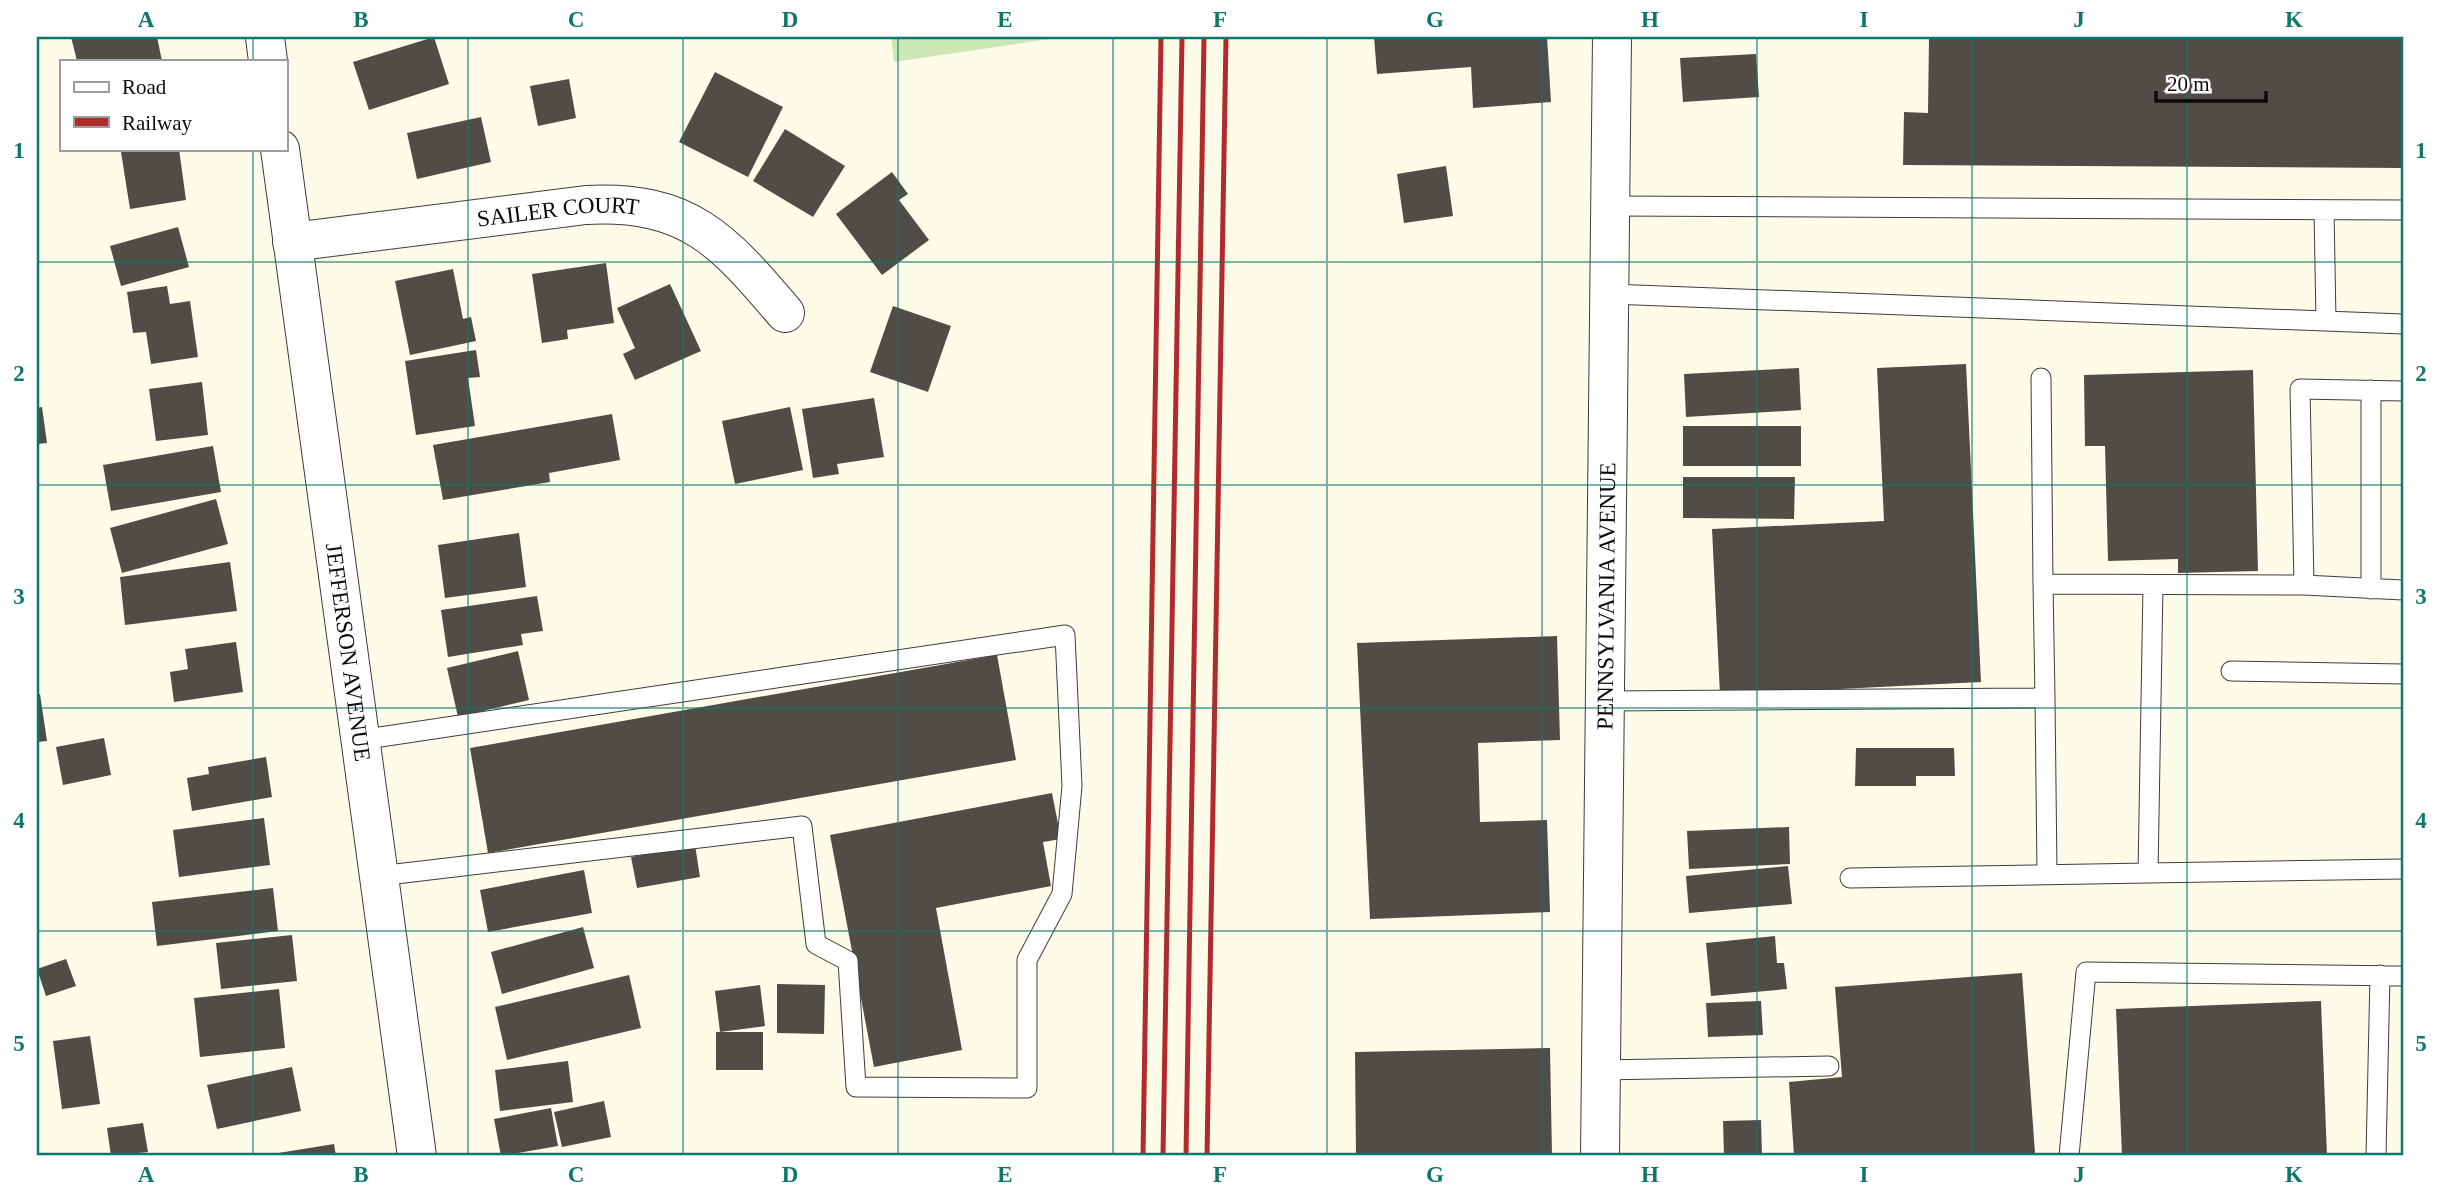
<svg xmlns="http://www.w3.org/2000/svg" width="2440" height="1193" font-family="Georgia,serif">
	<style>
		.grass { fill: #cde6b5 }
		.building { fill: #524c47 }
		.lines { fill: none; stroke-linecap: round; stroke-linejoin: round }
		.service-casing { stroke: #3d3d3d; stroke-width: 21 }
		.minor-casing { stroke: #3d3d3d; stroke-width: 40 }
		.service { stroke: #fff; stroke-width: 19 }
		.minor { stroke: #fff; stroke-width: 38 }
		.rail { stroke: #b32a2c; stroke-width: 5 }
		.grid { fill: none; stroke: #0f766e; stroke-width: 2; stroke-opacity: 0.55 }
		.labels { text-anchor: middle; stroke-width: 7; stroke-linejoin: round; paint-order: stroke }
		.street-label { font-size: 23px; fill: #0a0a0a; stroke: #fff }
		.neatline { fill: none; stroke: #0f766e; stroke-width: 2.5 }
		.grid-label { font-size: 23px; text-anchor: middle; font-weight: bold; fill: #0f766e }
	</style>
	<rect width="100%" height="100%" fill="#fefbe9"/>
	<path class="grass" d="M891 37H1063L894 62Z"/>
	<path class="building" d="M71 37H157L162 61H77Z
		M434 37 449 84 369 110 353 62Z
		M1374 37H1547L1551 102 1473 108 1471 67 1377 74Z
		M1929 37H2403V168L1903 165 1904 112 1928 113Z
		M1756 54 1759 97 1683 102 1680 58Z
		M715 72 783 107 748 177 679 142Z
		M569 79 576 118 538 126 530 86Z
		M481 117 491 162 417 179 407 133Z
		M785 129 845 166 813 217 753 181Z
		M141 149H179L186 200 130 209 121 152Z
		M1446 166 1453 216 1404 223 1397 174Z
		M892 172 908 194 899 200 929 240 882 275 836 214Z
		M178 227 189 267 121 286 110 246Z
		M606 263 614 323 567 330 568 339 542 343 532 274Z
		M453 269 463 319 471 317 476 341 410 355 395 281Z
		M670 284 701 351 635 380 623 354 635 348 617 308Z
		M167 286 170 304 190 301 198 357 151 364 146 332 133 333 127 292Z
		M893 306 951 326 928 392 870 372Z
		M476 350 480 377 468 378 475 426 416 435 405 361Z
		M1966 364 1981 682 1720 695 1712 529 1884 521 1877 368Z
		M1799 368 1801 410 1686 417 1684 374Z
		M2253 370 2258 571 2178 573V559L2108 561 2105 446H2085L2084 375Z
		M202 382 208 435 156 441 149 389Z
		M874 398 884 457 837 464 839 474 813 478 802 409Z
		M42 407 47 443 37 444V408Z
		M790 407 803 470 735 484 722 421Z
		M612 414 620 460 549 473 550 482 443 500 433 445Z
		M1683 426H1801V466H1683Z
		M213 446 221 492 111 511 103 465Z
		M1683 477H1795L1794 519 1683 518Z
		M216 499 228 544 122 573 110 528Z
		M519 533 526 587 445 598 438 545Z
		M230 562 237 611 125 625 120 577Z
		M537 596 543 631 521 634 523 645 448 657 441 610Z
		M1557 636 1560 740 1478 743 1480 822 1547 820 1550 912 1370 919 1357 643Z
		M236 642 243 692 174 702 170 672 188 669 185 649Z
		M518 651 529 700 458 717 447 668Z
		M997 655 1016 760 488 853 470 748Z
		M40 694 47 741 37 742V695Z
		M104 738 111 775 63 785 56 747Z
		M1856 748H1954L1955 776H1916V786H1855Z
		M266 757 272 797 192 811 187 778 209 774 208 767Z
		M1052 793 1061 839 1043 842 1051 886 936 908 962 1050 874 1067 830 835Z
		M264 818 270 865 179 877 173 830Z
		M1789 827 1790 864 1689 869 1687 831Z
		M695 845 700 877 637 888 631 857Z
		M1788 866 1792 904 1689 913 1686 876Z
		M584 870 592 913 488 932 480 890Z
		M273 888 278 931 157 946 152 902Z
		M583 927 594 968 502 994 491 952Z
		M292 935 297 981 221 989 216 943Z
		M1775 936 1777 963H1784L1787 989 1711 996 1706 943Z
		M66 959 76 986 46 996 37 969Z
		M2022 973 2035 1153 1794 1156 1789 1082 1842 1077 1835 987Z
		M629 975 641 1028 507 1060 495 1007Z
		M777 984 825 985 824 1034 777 1033Z
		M760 985 765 1026 720 1032 715 991Z
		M279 989 285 1048 200 1057 194 998Z
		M1761 1001 1763 1035 1708 1037 1706 1003Z
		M2321 1001 2327 1156H2122L2116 1009Z
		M716 1032H763V1070H716Z
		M90 1036 100 1104 62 1109 53 1041Z
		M1550 1048 1552 1156H1356L1355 1052Z
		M568 1061 573 1102 500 1111 495 1070Z
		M292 1067 301 1111 217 1129 207 1085Z
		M604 1101 611 1137 562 1147 554 1112Z
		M551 1108 558 1146 501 1156 494 1119Z
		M1761 1120 1762 1156H1724L1723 1121Z
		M143 1123 148 1152 111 1156 107 1128Z
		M334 1144 336 1156H267L266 1155Z"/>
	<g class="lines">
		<defs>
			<path id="service" d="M1611 206 2403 210
				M2324 210 2326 321
				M1610 294 2403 324
				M2041 378 2043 584
				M2304 585 2300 389 2403 391
				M2153 586 2148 873 2403 869
				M2371 589V390
				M2231 671 2403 674
				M2045 698 2047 873
				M1605 701 2045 698 2043 584 2304 585 2403 590
				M360 740 1065 635 1072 786 1062 894 1027 960V1088L856 1087 848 961 816 944 802 826 379 876
				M1850 878 2148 873
				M1601 1070 1829 1066
				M2069 1156 2086 972 2403 976
				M2376 1156 2380 975"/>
			<g id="minor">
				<path d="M265 37 268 61"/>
				<path id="s1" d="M280 149 417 1156"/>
				<path id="s2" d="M292 242 586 205C688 200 722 239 785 313"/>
				<path id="s3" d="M1600 1156 1612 37"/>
			</g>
		</defs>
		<use href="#service" class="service-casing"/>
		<use href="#minor" class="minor-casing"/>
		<use href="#service" class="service"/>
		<use href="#minor" class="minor"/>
		<path class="rail" d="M1143 1156 1161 37
			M1163 1156 1182 37
			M1186 1156 1204 37
			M1207 1156 1226 37"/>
	</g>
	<path class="grid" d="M253 37V61M468 37V1156M683 37V1156M898 37V1156M1113 37V1156M1327 37V1156M1542 37V1156M1757 37V1156M1972 37V1156M2187 37V1156M253 149V1156M37 262H2403M37 485H2403M37 708H2403M37 931H2403"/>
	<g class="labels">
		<g class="street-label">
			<text dy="8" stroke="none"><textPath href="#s2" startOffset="268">SAILER COURT</textPath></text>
			<text dy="8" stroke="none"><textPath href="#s3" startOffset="560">PENNSYLVANIA AVENUE</textPath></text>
			<text dy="8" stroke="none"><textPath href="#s1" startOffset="508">JEFFERSON AVENUE</textPath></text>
		</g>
	</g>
	<rect width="2440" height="1193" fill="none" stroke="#ffffff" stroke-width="77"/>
	<rect x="60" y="60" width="228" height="91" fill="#ffffff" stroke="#9d9d9d" stroke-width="2"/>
	<rect x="74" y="82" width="35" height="10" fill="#ffffff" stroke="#9d9d9d" stroke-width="2"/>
	<text x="122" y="94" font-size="21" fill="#0a0a0a">Road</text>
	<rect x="74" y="117" width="35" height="10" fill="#b32a2c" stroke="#9d9d9d" stroke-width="2"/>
	<text x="122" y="130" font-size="21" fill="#0a0a0a">Railway</text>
	<path d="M2156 91v10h110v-10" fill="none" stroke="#0a0a0a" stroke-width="3.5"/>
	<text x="2167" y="91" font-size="21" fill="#0a0a0a" stroke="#ffffff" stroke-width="5" paint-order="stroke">20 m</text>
	<rect x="38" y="38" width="2364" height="1116" class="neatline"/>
	<g class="grid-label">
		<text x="146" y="27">A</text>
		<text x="361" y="27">B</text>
		<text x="576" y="27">C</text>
		<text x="790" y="27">D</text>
		<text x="1005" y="27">E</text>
		<text x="1220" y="27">F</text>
		<text x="1435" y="27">G</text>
		<text x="1650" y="27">H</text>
		<text x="1864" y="27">I</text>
		<text x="2079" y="27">J</text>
		<text x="2294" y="27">K</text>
		<text x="19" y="158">1</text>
		<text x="2421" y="158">1</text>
		<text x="19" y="381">2</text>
		<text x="2421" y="381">2</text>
		<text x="19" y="604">3</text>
		<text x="2421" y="604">3</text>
		<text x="19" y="828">4</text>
		<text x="2421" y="828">4</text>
		<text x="19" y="1051">5</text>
		<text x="2421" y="1051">5</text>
		<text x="146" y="1182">A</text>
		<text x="361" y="1182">B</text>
		<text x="576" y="1182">C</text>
		<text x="790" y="1182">D</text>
		<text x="1005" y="1182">E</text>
		<text x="1220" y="1182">F</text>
		<text x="1435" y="1182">G</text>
		<text x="1650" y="1182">H</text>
		<text x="1864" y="1182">I</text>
		<text x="2079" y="1182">J</text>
		<text x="2294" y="1182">K</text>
	</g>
</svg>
